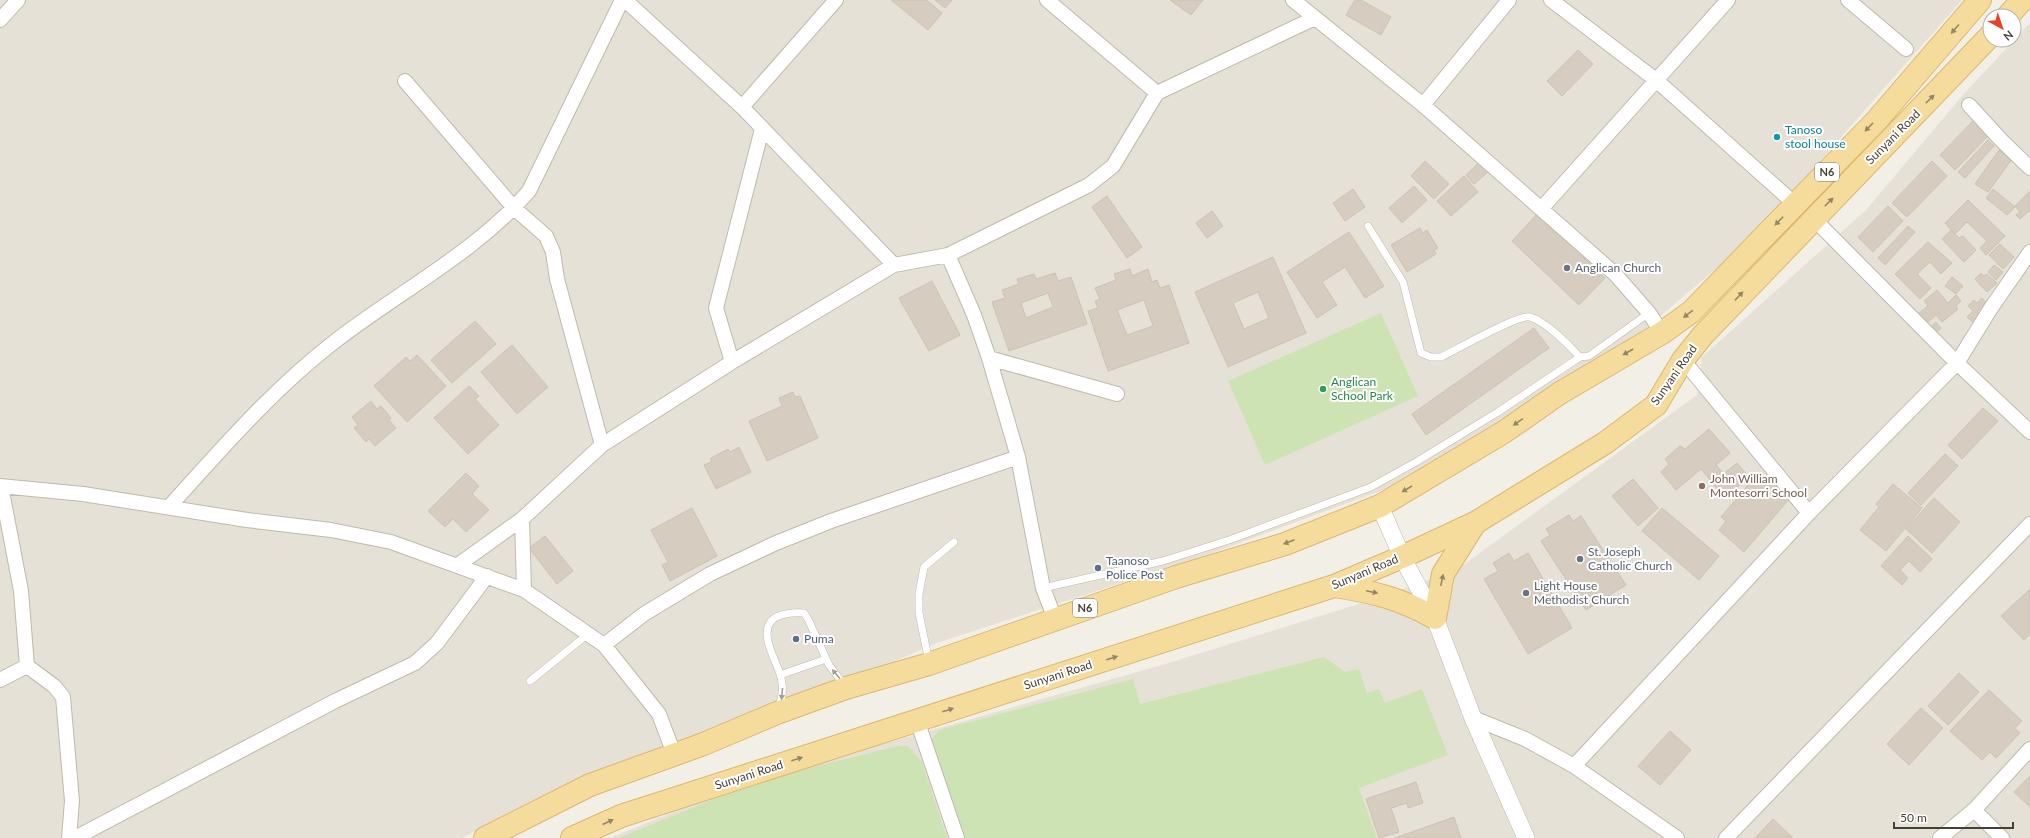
<svg xmlns="http://www.w3.org/2000/svg" width="2030" height="838" font-family="Lato,sans-serif">
	<style>
		.residential { fill: #e6e1d6 }
		.green { fill: #cee3b3 }
		.building { fill: #d6cdc0; stroke: #cdc2b1; fill-rule: evenodd }
		.lines { fill: none; stroke-linecap: round; stroke-linejoin: round }
		.service-casing { stroke: #c0b9ad; stroke-width: 8 }
		.minor-casing { stroke: #c0b9ad; stroke-width: 16 }
		.tertiary-casing { stroke: #c0b9ad; stroke-width: 18 }
		.primary-casing { stroke: #dab86d; stroke-width: 24 }
		.service { stroke: #fff; stroke-width: 7 }
		.minor { stroke: #fff; stroke-width: 14 }
		.tertiary { stroke: #fff; stroke-width: 17 }
		.primary { stroke: #f6dc9c; stroke-width: 22 }
		.oneway { fill: #958664 }
		.oneway2 { fill: #a29f9b }
		.culture-dot { fill: #0f9aa8; stroke: #fff; stroke-width: 1.5 }
		.worship-dot { fill: #6b7280; stroke: #fff; stroke-width: 1.5 }
		.leisure-dot { fill: #2e9e5b; stroke: #fff; stroke-width: 1.5 }
		.education-dot { fill: #8d6e63; stroke: #fff; stroke-width: 1.5 }
		.service-dot { fill: #5c6f8a; stroke: #fff; stroke-width: 1.5 }
		.labels { text-anchor: middle; stroke-width: 4; stroke-linejoin: round; paint-order: stroke }
		.shield { fill: #fff; stroke: #7d7973; stroke-width: 1 }
		.shield-label { font-size: 11px; font-weight: bold; fill: #453f37 }
		.culture-label { font-size: 12px; fill: #0d838f; stroke: #fff; text-anchor: start }
		.street-label { font-size: 12px; fill: #453f37; stroke: #fff }
		.worship-label { font-size: 12px; fill: #5b616d; stroke: #fff; text-anchor: start }
		.leisure-label { font-size: 12px; fill: #27864d; stroke: #fff; text-anchor: start }
		.education-label { font-size: 12px; fill: #785e54; stroke: #fff; text-anchor: start }
		.service-label { font-size: 12px; fill: #4e5e75; stroke: #fff; text-anchor: start }
	</style>
	<rect width="100%" height="100%" fill="#f2efe7"/>
	<path class="residential" d="M0 0H1962L1754 236 1637 336 1535 401 1391 487 1204 556 934 644 870 672 483 827 462 838H0Z
		M2030 23V838H610L710 797 851 753 1162 665 1375 599 1455 571 1697 395 1702 357 1866 210 1962 96Z"/>
	<path class="green" d="M1381 313 1418 396 1265 465 1228 381Z
		M1324 657 1345 672 1359 669 1367 693 1379 689 1385 703 1422 689 1448 755 1359 788 1377 838H964L931 740 939 730 1133 679 1140 704Z
		M898 746H908L922 762 947 838H618L719 797 809 768Z"/>
	<path class="building" d="M891 0H927L942 13 928 30Z
		M935 0H952L945 8Z
		M1170 0H1203L1191 15Z
		M1355 0H1361L1391 17 1381 35 1346 15Z
		M1578 50 1593 64 1562 96 1547 81Z
		M1973 121 1988 136 1955 170 1940 155Z
		M1988 140 1994 146 1965 178 1958 172Z
		M1999 150 2012 159 1988 192 1975 184Z
		M1425 161 1449 184 1434 199 1411 176Z
		M1481 161 1489 171 1474 184 1466 175Z
		M1932 161 1947 176 1907 217 1892 203Z
		M1464 176 1478 192 1451 216 1437 201Z
		M1414 186 1427 200 1402 223 1389 208Z
		M1353 189 1365 207 1345 221 1333 203Z
		M1993 189 2015 207 2007 215 1986 198Z
		M2030 191V210L2020 219 2016 215 2020 212 2015 206Z
		M1107 196 1142 247 1127 258 1092 207Z
		M1968 200 2005 236 1986 255 1980 248 1987 241 1967 222 1955 234 1945 223Z
		M1888 206 1903 221 1873 252 1858 237Z
		M1541 210 1586 253 1583 257 1605 278 1579 305 1512 241Z
		M1212 211 1223 226 1207 238 1196 223Z
		M1908 226 1915 232 1885 265 1878 258Z
		M1420 228 1423 233 1427 230 1438 248 1434 250 1436 254 1407 272 1391 245Z
		M1951 230 1959 238 1963 236 1976 250 1964 262 1942 239Z
		M1349 232 1384 286 1365 298 1345 267 1322 282 1337 305 1317 318 1287 272Z
		M1928 242 1952 263 1941 274 1930 262 1917 274 1931 288 1920 299 1895 274Z
		M2000 244 2014 257 2003 269 1989 255Z
		M1273 257 1306 333 1228 367 1195 292ZM1258 292 1269 318 1244 329 1233 303Z
		M1994 265 2003 272 1996 280 1988 272Z
		M1130 269 1132 276 1148 269 1152 282 1157 280 1160 288 1169 285 1189 343 1108 371 1088 311 1098 308 1095 301 1100 299 1095 288 1116 280 1114 274ZM1144 300 1153 326 1127 335 1117 310Z
		M1055 273 1058 281 1071 277 1087 324 1009 351 992 302 1005 298 1002 290 1019 284 1017 279 1034 274 1036 279ZM1048 293 1053 307 1026 318 1021 303Z
		M1981 273 1983 276 1987 274 1997 283 1987 292 1975 279Z
		M1952 277 1963 286 1956 294 1945 286Z
		M932 281 960 335 929 351 899 298Z
		M1937 290 1948 303 1956 295 1961 301 1956 306 1958 309 1942 322 1936 315 1927 323 1918 314 1928 306 1924 301Z
		M1982 298 1987 303 1977 312 1983 318 1976 325 1967 317 1973 311 1968 306 1974 300 1977 303Z
		M475 321 496 344 452 383 431 360Z
		M1936 322 1941 328 1934 334 1929 328Z
		M1534 328 1549 348 1426 435 1412 414Z
		M512 345 548 387 517 414 481 372Z
		M417 355 446 386 407 422 374 386 406 357 410 361Z
		M469 386 479 396 475 399 499 425 468 454 434 418Z
		M793 392 795 397 800 396 818 438 767 461 749 421 782 406 779 398Z
		M371 401 377 409 381 406 391 418 389 420 396 428 375 446 369 439 366 442 354 428 358 425 352 417Z
		M1983 408 1998 421 1962 459 1948 445Z
		M1709 429 1730 453 1716 465 1723 473 1712 482 1701 469 1676 490 1661 472 1669 464 1665 459 1680 446 1685 449Z
		M739 447 751 472 716 489 704 465 711 462V458L728 449 730 452Z
		M1945 454 1958 466 1921 505 1908 493Z
		M1737 463 1749 477 1725 498 1712 483Z
		M1759 472 1790 498 1744 552 1719 530 1726 521 1721 517Z
		M466 473 479 486 472 494 489 510 466 532 453 519 445 527 428 511Z
		M1633 479 1658 508 1638 526 1612 496Z
		M1893 484 1922 508 1886 551 1860 530 1879 507 1876 504Z
		M1934 498 1960 522 1932 553 1906 529Z
		M692 508 717 556 670 581 662 565 668 562 651 530Z
		M1662 508 1719 556 1699 580 1642 531Z
		M1569 515 1573 521 1581 516 1626 585 1586 610 1541 541 1550 535 1546 529Z
		M545 536 573 571 557 584 529 548Z
		M1908 536 1932 559 1920 572 1909 561 1900 570 1908 578 1902 585 1881 566Z
		M1509 553 1514 561 1528 553 1572 628 1528 654 1484 579 1498 571 1493 563Z
		M2030 589V634L2024 640 2001 616Z
		M1959 673 1979 692 1948 725 1928 706Z
		M1989 690 2022 721 2015 728 2020 733 1996 758 1990 752 1982 760 1950 731Z
		M1921 708 1943 728 1909 765 1887 744Z
		M1670 731 1691 750 1660 785 1638 766Z
		M2030 776V807L2014 792Z
		M1416 782 1423 803 1408 808 1407 803 1391 808 1399 832 1379 838 1366 799Z
		M1454 817 1461 838H1395Z
		M1773 819 1793 838H1755Z"/>
	<g class="lines">
		<defs>
			<path id="service" d="M1368 226 1403 282 1421 353 1431 357H1441C1456 350 1518 314 1530 317 1545 321 1569 345 1580 357L1589 356 1649 313
				M1043 588 1163 561 1232 539 1371 487 1416 462 1498 412 1580 357
				M929 662 919 613V594L924 567 954 542
				M780 675 826 659
				M530 681 588 634
				M779 707C783 696 784 686 780 674 775 658 756 629 776 617 785 613 794 612 804 613L808 619 829 665 845 686"/>
			<path id="minor" d="M625 0 742 107 894 265
				M1047 0 1157 93
				M1293 0 1423 105 1615 274 1649 313 1662 333
				M1551 0 1656 80 1795 204
				M1848 0 1906 49
				M0 20 18 0
				M405 81 514 208 546 236 553 252 557 279 602 445
				M1423 105 1509 0
				M1969 105 2002 141 2030 168
				M742 107 836 0
				M1541 209 1728 0
				M1813 218 1957 363 2030 432
				M948 255 974 315 989 358 1018 457 1043 588 1055 619
				M989 358 1117 394
				M1683 360 1809 513
				M732 362 716 308 762 129
				M0 486 83 494 247 520 331 530 391 542 524 590 604 645 659 714 674 754
				M1 486 21 591 27 666 54 686 63 697 72 801 69 838
				M169 507C222 448 275 387 338 339 402 290 476 252 529 191L622 0
				M522 519 524 590
				M458 565 522 519 602 445 732 362 894 265 948 255 1089 185 1113 166 1157 93 1315 18
				M604 645 644 614 710 574 776 543 831 521 1018 457
				M0 680 27 666
				M1473 718 1525 739 1574 766 1677 838
				M917 720 957 838
				M1574 766 1809 513 1957 363 1991 308 2030 252
				M1974 810 2002 838
				M75 838 335 701 415 663 437 643 487 576
				M1726 838 2030 524
				M1940 838 1974 810 2030 749"/>
			<path id="tertiary" d="M1380 506 1402 557 1435 618 1473 718 1526 838"/>
			<path id="primary" d="M2008 16 2022 0
				M1334 586C1374 592 1399 598 1435 618L1443 574 1475 523
				M485 838 590 785 701 745 777 713 846 688 929 664 1176 577 1285 544 1380 506 1504 432 1560 393 1662 333 1691 312 1877 120 1980 0
				M572 838 621 816 1334 586 1402 557 1475 523 1605 443 1656 405 1683 360 1703 335 1990 36"/>
		</defs>
		<use href="#service" class="service-casing"/>
		<use href="#minor" class="minor-casing"/>
		<use href="#tertiary" class="tertiary-casing"/>
		<use href="#primary" class="primary-casing"/>
		<use href="#service" class="service"/>
		<use href="#minor" class="minor"/>
		<use href="#tertiary" class="tertiary"/>
		<use href="#primary" class="primary"/>
	</g>
	<defs><path id="oneway-solid" d="M-6-.8H1V-3.2L6.5 0L1 3.2V.8H-6Z"/></defs>
	<g class="oneway">
		<use href="#oneway-solid" transform="translate(1955 29) rotate(131)"/>
		<use href="#oneway-solid" transform="translate(1930 99) rotate(-45)"/>
		<use href="#oneway-solid" transform="translate(1869 127) rotate(134)"/>
		<use href="#oneway-solid" transform="translate(1829 202) rotate(-45)"/>
		<use href="#oneway-solid" transform="translate(1779 221) rotate(134)"/>
		<use href="#oneway-solid" transform="translate(1739 296) rotate(-47)"/>
		<use href="#oneway-solid" transform="translate(1688 314) rotate(142)"/>
		<use href="#oneway-solid" transform="translate(1628 352) rotate(150)"/>
		<use href="#oneway-solid" transform="translate(1518 422) rotate(145)"/>
		<use href="#oneway-solid" transform="translate(1407 489) rotate(149)"/>
		<use href="#oneway-solid" transform="translate(1289 542) rotate(159)"/>
		<use href="#oneway-solid" transform="translate(1442 580) rotate(-78)"/>
		<use href="#oneway-solid" transform="translate(1372 592) rotate(12)"/>
		<use href="#oneway-solid" transform="translate(1112 658) rotate(-18)"/>
		<use href="#oneway-solid" transform="translate(948 710) rotate(-18)"/>
		<use href="#oneway-solid" transform="translate(797 759) rotate(-18)"/>
		<use href="#oneway-solid" transform="translate(608 822) rotate(-24)"/>
	</g>
	<g class="oneway2">
		<use href="#oneway-solid" transform="translate(836 674) rotate(-130)"/>
		<use href="#oneway-solid" transform="translate(782 694) rotate(95)"/>
	</g>
	<circle class="culture-dot" cx="1777" cy="137" r="4"/>
	<g class="worship-dot">
		<circle cx="1567" cy="268" r="4"/>
		<circle cx="1580" cy="559" r="4"/>
		<circle cx="1526" cy="593" r="4"/>
	</g>
	<circle class="leisure-dot" cx="1323" cy="389" r="4"/>
	<circle class="education-dot" cx="1702" cy="486" r="4"/>
	<g class="service-dot">
		<circle cx="1098" cy="568" r="4"/>
		<circle cx="796" cy="639" r="4"/>
	</g>
	<g class="labels">
		<g class="shield">
			<rect x="1815" y="163" width="24" height="18" rx="3"/>
			<rect x="1073" y="599" width="24" height="18" rx="3"/>
		</g>
		<g class="shield-label">
			<text x="1827" y="176">N6</text>
			<text x="1085" y="612">N6</text>
		</g>
		<g class="culture-label">
			<text x="1785" y="134">Tanoso<tspan x="1785" dy="14">stool house</tspan></text>
		</g>
		<g class="street-label">
			<text transform="translate(1893 137) rotate(-45)" y="4">Sunyani Road</text>
			<text transform="translate(1674 375) rotate(-55)" y="4">Sunyani Road</text>
			<text transform="translate(1365 572) rotate(-23)" y="4">Sunyani Road</text>
			<text transform="translate(1058 675) rotate(-18)" y="4">Sunyani Road</text>
			<text transform="translate(749 775) rotate(-18)" y="4">Sunyani Road</text>
		</g>
		<g class="worship-label">
			<text x="1575" y="272">Anglican Church</text>
			<text x="1588" y="556">St. Joseph<tspan x="1588" dy="14">Catholic Church</tspan></text>
			<text x="1534" y="590">Light House<tspan x="1534" dy="14">Methodist Church</tspan></text>
		</g>
		<g class="leisure-label">
			<text x="1331" y="386">Anglican<tspan x="1331" dy="14">School Park</tspan></text>
		</g>
		<g class="education-label">
			<text x="1710" y="483">John William<tspan x="1710" dy="14">Montesorri School</tspan></text>
		</g>
		<g class="service-label">
			<text x="1106" y="565">Taanoso<tspan x="1106" dy="14">Police Post</tspan></text>
			<text x="804" y="643">Puma</text>
		</g>
	</g>
	<g transform="translate(2002 28) rotate(140)"><circle r="19" fill="#ffffff" stroke="#b5b2af"/>
	<path d="M0-3L7 15L0 10L-7 15Z" fill="#e94227"/>
	<text y="-6" font-size="11" font-weight="bold" text-anchor="middle" fill="#453f37">N</text>
	</g>
	<path d="M1894 822v6h119v-6" fill="none" stroke="#453f37" stroke-width="2"/>
	<text x="1900" y="822" font-size="12" fill="#453f37" stroke="#ffffff" stroke-width="3" paint-order="stroke">50 m</text>
</svg>
